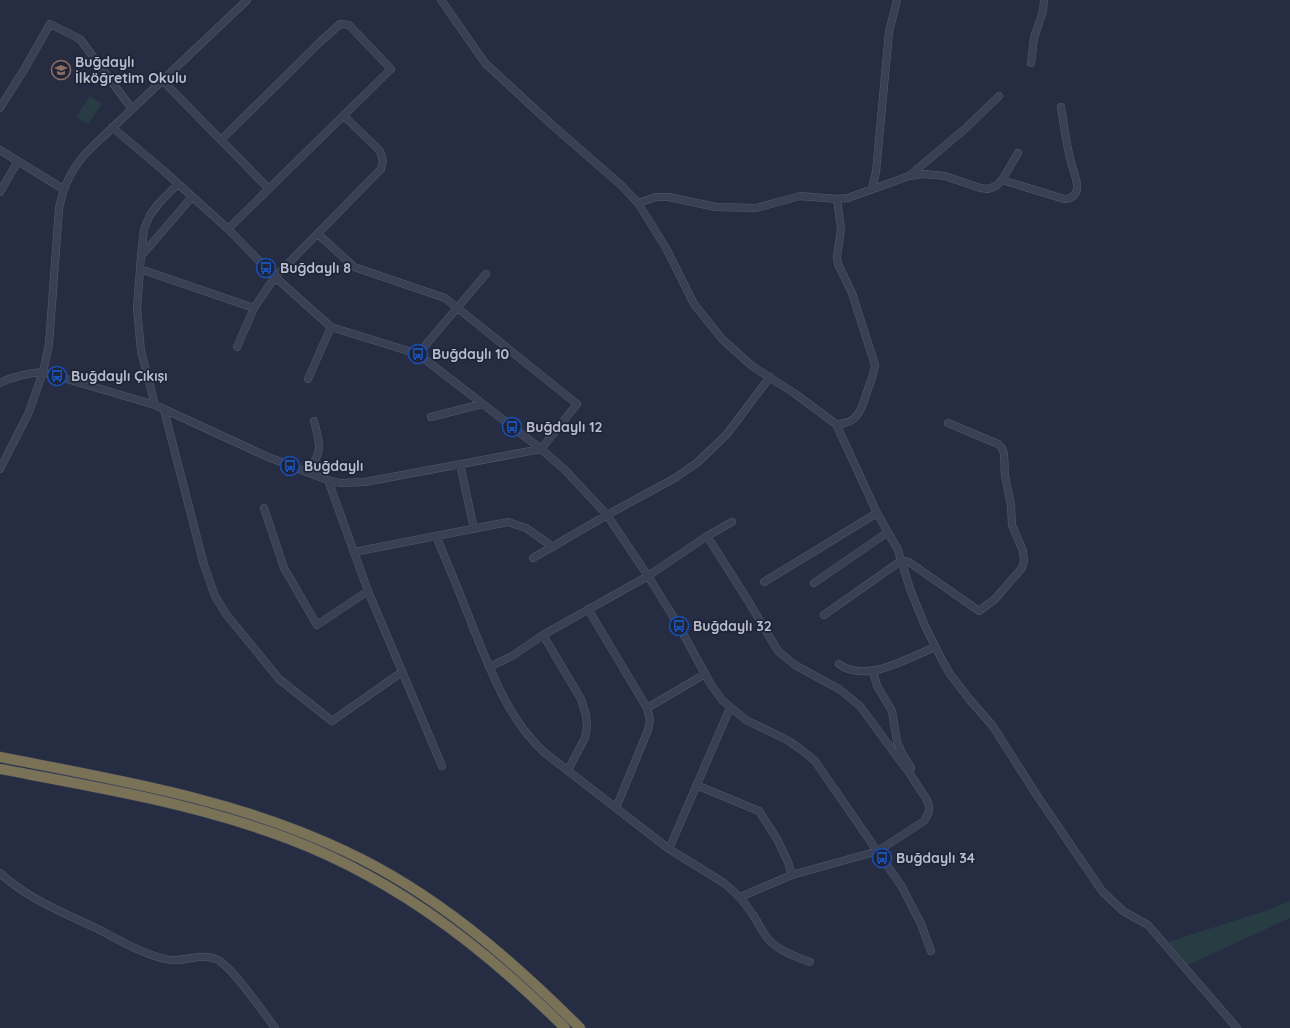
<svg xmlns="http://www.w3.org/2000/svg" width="1290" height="1028" font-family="Quicksand,sans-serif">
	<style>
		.green { fill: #283c44 }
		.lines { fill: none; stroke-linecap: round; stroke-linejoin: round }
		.minor-casing { stroke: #53586a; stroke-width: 8 }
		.highway-casing { stroke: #42485a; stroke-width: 11 }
		.minor { stroke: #3a4053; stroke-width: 7 }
		.highway { stroke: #797257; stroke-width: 10 }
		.labels { text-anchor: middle; stroke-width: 3.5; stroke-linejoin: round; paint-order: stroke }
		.poi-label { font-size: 14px; font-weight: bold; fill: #b8bccd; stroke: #1f2538; text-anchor: start }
	</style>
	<rect width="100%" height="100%" fill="#262d43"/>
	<path class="green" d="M90 96 102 104 88 124 76 117Z
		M1290 901V918L1188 965 1168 942 1268 910Z"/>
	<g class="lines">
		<defs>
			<path id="minor" d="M441 0 485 63 551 124 621 185 638 203 666 248 694 304 722 339 752 366 794 393 836 424 877 513 898 550 910 589 925 626 941 658 950 674 970 700 992 725 1038 797 1102 891 1123 911 1148 925 1237 1028
				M1031 63 1034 38 1043 11 1044 0
				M162 80 269 189
				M0 108 25 68 50 24 80 39 132 109
				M112 127 164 171 228 229 275 277 331 327 418 354 541 449 565 470 607 515 648 576 679 626 710 683 722 700 746 720 789 741 803 751 815 761 902 887 921 924 931 951
				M221 140 319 43 340 24 349 25 391 69 228 229
				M0 150 63 189
				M909 176 966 128 999 96
				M1002 180 1064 199C1070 199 1076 196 1077 189 1078 181 1073 170 1071 162 1066 144 1064 125 1061 107
				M872 188 876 172 889 32 897 0
				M0 192 18 161
				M638 203 656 197H669L716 207 756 208 800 196 837 199 848 198 909 176 924 174 945 176 980 188 988 189 996 186 1002 180 1018 153
				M141 256 192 197
				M140 269 254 308
				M237 347 254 308 275 277 381 169 383 161 380 151 344 116
				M418 354 486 274
				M308 379 331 327
				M0 383C14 376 28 373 43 372L155 405 268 457 325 479 340 483 365 482 541 449 577 404 445 298 354 267 318 234
				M155 405 141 351 137 308 141 256 144 229 150 215 159 203 178 184
				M164 410 204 565 215 596 226 614 279 679 332 721 402 672
				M431 417 482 404
				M836 424C859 425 862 407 868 389 871 381 874 373 875 365L852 293 838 264 837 257 841 229 837 199
				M460 464 474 529
				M0 469 29 412 43 372 49 344 59 209C63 185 73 166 90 149L247 0
				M306 472C324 453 320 444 314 421
				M328 480 368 591 442 766
				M264 508 284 568 317 625 368 591
				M436 536C449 567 462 598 474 630 492 673 509 721 545 753L669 849 724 883C735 892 745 902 753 915 759 923 762 933 770 941 780 951 796 957 810 962
				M707 536 747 599 778 651 795 665 839 689 860 706 910 774 927 800 929 806V812L924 821 878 851 792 875 740 897
				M354 552 508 522 526 528 553 547
				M533 558 607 515 675 478 698 462 727 434 770 377
				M764 582 877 513
				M814 583 888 532
				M588 609 647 708 650 720 648 730 616 808
				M824 615 902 560 909 562 979 611 995 599 1022 568 1024 561 1023 551 1012 525 1011 505 1005 476 1004 454 1002 448 998 444 948 423
				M543 635 581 699 586 715 587 727 585 738 568 770
				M839 664C866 684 908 658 935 647
				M489 667 512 656 543 635 648 576 707 536 732 522
				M873 671 877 686 892 711 897 742 902 753 911 768
				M647 708 705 674
				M696 785 759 811 777 839 788 862 792 875
				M669 849 730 708
				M0 873C28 899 64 913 98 929 119 940 141 953 165 959 183 964 200 951 218 960 233 968 264 1013 275 1028"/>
			<path id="highway" d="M0 757C117 780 236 799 345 851 435 893 510 958 580 1028
				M0 769C90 786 180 801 267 831 385 871 477 941 565 1028"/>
		</defs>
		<use href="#minor" class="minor-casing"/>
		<use href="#highway" class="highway-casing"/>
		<use href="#minor" class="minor"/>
		<use href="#highway" class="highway"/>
	</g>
	<defs>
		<symbol id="school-ring" viewBox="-11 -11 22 22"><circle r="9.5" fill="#1f2538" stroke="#8d6e63" stroke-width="1.5"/><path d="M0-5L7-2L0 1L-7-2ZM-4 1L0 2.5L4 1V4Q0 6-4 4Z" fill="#8d6e63"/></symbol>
		<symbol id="bus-ring" viewBox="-11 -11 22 22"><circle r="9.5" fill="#1f2538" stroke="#1a4fb4" stroke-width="1.5"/><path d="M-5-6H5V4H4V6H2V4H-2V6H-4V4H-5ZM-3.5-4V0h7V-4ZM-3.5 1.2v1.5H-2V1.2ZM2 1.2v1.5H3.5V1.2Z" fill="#1a4fb4"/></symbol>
	</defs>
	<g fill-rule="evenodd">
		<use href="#school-ring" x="50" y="59" width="22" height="22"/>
		<use href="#bus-ring" x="255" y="257" width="22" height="22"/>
		<use href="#bus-ring" x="407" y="343" width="22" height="22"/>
		<use href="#bus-ring" x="46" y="365" width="22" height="22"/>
		<use href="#bus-ring" x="501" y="416" width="22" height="22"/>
		<use href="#bus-ring" x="279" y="455" width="22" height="22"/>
		<use href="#bus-ring" x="668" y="615" width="22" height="22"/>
		<use href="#bus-ring" x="871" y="847" width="22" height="22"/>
	</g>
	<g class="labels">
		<g class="poi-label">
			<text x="75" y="67">Buğdaylı<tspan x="75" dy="16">İlköğretim Okulu</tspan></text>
			<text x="280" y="273">Buğdaylı 8</text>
			<text x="432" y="359">Buğdaylı 10</text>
			<text x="71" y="381">Buğdaylı Çıkışı</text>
			<text x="526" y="432">Buğdaylı 12</text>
			<text x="304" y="471">Buğdaylı</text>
			<text x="693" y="631">Buğdaylı 32</text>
			<text x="896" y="863">Buğdaylı 34</text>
		</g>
	</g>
</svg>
